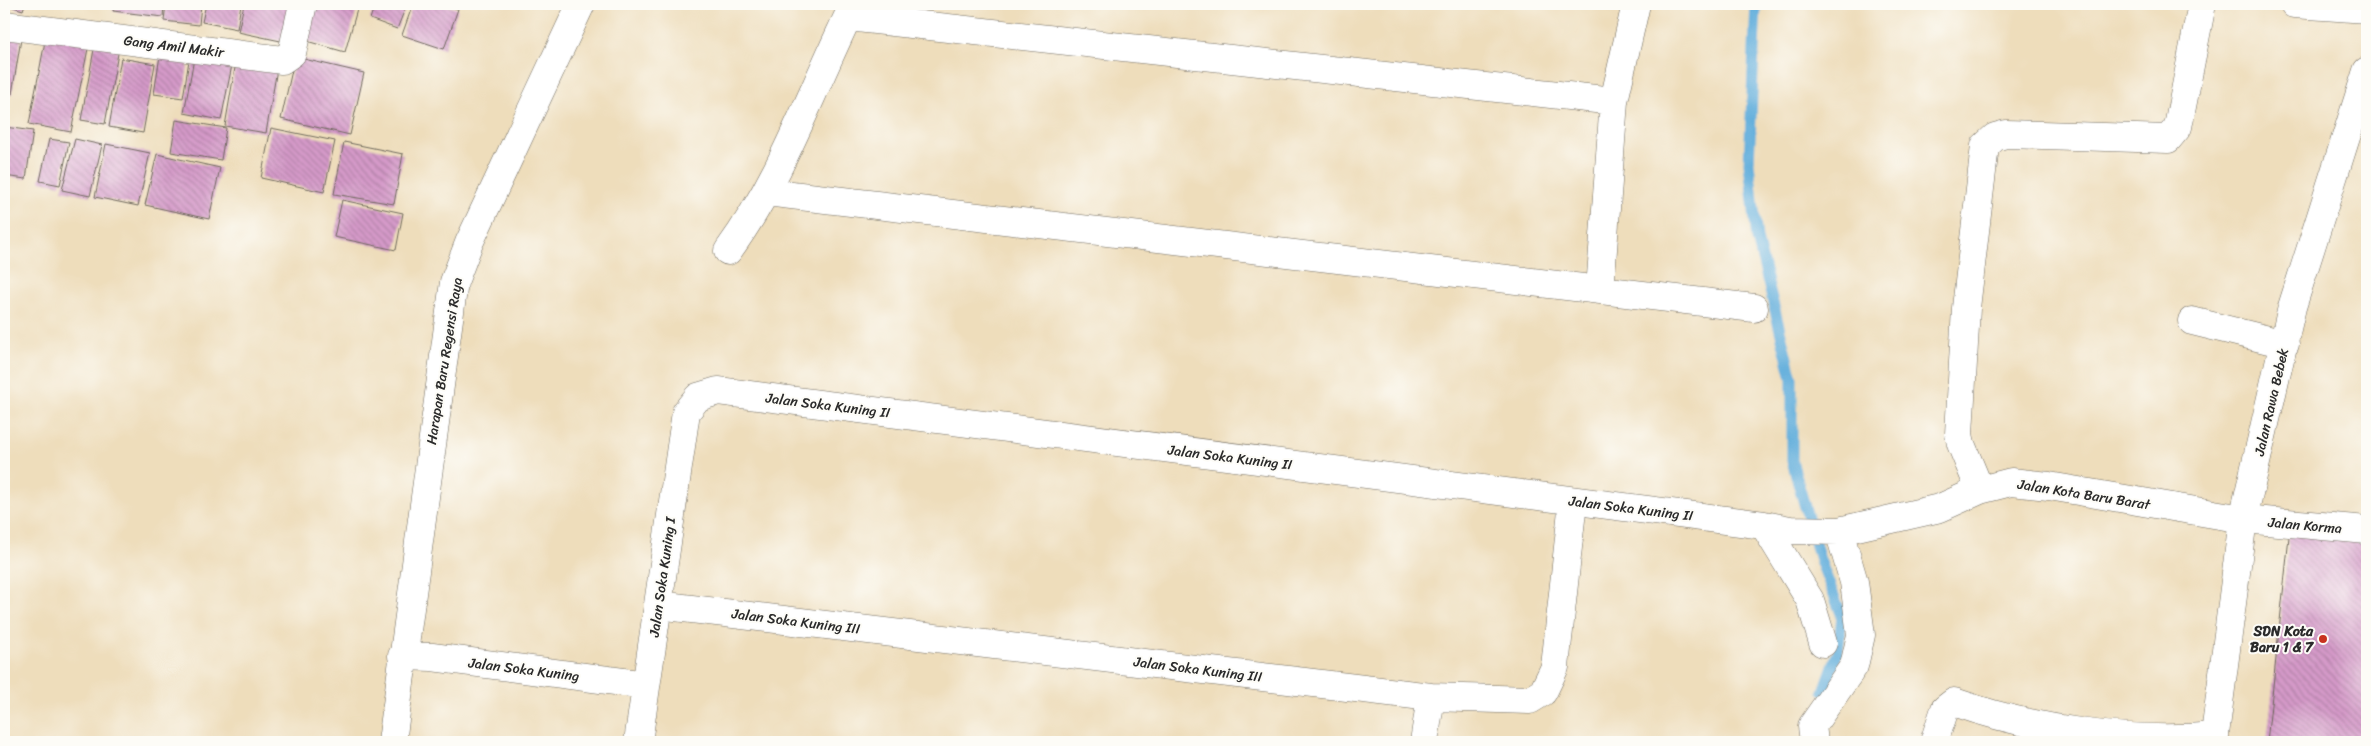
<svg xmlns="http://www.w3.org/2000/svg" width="2371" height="746" font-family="Sriracha,sans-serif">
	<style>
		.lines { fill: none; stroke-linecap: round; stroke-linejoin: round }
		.stream { stroke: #63afdc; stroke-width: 11 }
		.building { fill: url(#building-back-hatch) }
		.minor-casing { stroke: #6f695d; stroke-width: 29 }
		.minor { stroke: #fff; stroke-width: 28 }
		.poi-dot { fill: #c8321e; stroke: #fdfcf7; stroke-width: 2 }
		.labels { text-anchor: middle; stroke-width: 4; stroke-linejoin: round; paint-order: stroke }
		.street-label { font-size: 14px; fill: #2b2b2b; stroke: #fdfcf7 }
		.poi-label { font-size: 14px; font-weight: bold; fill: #2b2b2b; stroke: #fdfcf7; text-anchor: end }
	</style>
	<defs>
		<pattern id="building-back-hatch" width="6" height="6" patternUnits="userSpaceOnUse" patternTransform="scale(1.25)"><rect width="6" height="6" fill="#d59ac9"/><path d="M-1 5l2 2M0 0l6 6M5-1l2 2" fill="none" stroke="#ad7ea3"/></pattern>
	</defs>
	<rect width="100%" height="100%" fill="#fdfcf7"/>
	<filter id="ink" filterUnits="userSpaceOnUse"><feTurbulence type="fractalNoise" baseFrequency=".02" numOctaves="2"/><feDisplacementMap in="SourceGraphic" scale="10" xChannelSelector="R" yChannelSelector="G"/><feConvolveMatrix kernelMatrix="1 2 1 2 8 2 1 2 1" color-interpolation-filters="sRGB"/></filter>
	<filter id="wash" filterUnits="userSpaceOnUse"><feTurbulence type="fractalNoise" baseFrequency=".0096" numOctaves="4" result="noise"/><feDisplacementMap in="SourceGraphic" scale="20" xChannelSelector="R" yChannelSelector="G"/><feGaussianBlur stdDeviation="1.12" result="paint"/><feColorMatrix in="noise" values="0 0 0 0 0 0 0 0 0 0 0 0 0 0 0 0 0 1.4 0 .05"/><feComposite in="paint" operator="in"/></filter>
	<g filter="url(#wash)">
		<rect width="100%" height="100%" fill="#edb"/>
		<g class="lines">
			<path class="stream" d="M1756 4 1749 163 1757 239 1792 378V461L1820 560 1842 616 1838 652 1824 691"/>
		</g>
		<g id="blocks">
			<path class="building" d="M4 4H25L23 10Z
				M114 4H164L163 17 113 11Z
				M166 4H201L199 25 164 21Z
				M206 4H241L237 29 202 22Z
				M244 4H299L290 43 238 32Z
				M314 4H348L358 6 345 52 303 40Z
				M375 4H407L397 29 370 19Z
				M413 4H442L458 9 444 49 402 35Z
				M47 31 90 39 71 132 29 124Z
				M4 37 21 39 12 94 4 93Z
				M95 44 119 48 105 124 81 120Z
				M161 49 190 54 183 98 154 94Z
				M195 53 233 60 221 120 184 113Z
				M237 56 278 63 266 133 225 126Z
				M295 57 364 73 350 135 281 119Z
				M121 58 155 64 143 133 109 127Z
				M176 120 226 128 221 160 171 152Z
				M5 127 33 131 26 179 4 176Z
				M271 128 335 141 324 192 261 178Z
				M49 139 69 142 60 185 40 181Z
				M75 139 102 145 90 196 62 190Z
				M344 142 403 154 394 204 334 194Z
				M106 144 150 153 138 206 95 197Z
				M157 154 220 168 209 219 145 205Z
				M342 200 403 213 396 250 334 237Z
				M2290 528 2367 537V742H2267Z"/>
		</g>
	</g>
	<g filter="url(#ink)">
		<use href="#blocks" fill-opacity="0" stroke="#6f695d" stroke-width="1"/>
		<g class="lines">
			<defs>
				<path id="minor" d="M2294 4 2367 9
					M848 17 1614 101
					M4 25 282 60 292 53 303 4
					M766 192 1754 308
					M728 251C783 176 813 86 854 4
					M1600 290 1614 101 1636 4
					M2192 321 2285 344
					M1980 490 1961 444 1959 434 1966 308 1985 146 1995 137 2006 134 2168 139 2178 127 2202 4
					M1764 525 1810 600 1823 643
					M658 605 1431 697 1530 700 1543 692 1555 667 1573 501
					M402 656 432 657 646 685
					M392 742 454 282 469 243 581 4
					M638 742 686 412 698 397 718 391 1764 525 1790 530 1839 531 1940 508 1980 490 2011 482 2049 486 2243 519 2367 530
					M1424 742 1431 697
					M1814 742 1812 726 1854 666 1861 635 1854 582 1839 531
					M1934 742 1945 709 1954 702C2034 730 2131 744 2215 736
					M2214 742 2243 519 2292 307 2367 71"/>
			</defs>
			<use href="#minor" class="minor-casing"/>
			<use href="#minor" class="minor"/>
		</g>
	</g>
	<circle class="poi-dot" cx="2323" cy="639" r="5"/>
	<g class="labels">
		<g class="street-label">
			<text transform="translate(174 46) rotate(7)" y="5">Gang Amil Makir</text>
			<text transform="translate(444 361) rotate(-81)" y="5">Harapan Baru Regensi Raya</text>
			<text transform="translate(2271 402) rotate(-77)" y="5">Jalan Rawa Bebek</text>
			<text transform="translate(828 405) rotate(7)" y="5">Jalan Soka Kuning II</text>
			<text transform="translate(1230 457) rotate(7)" y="5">Jalan Soka Kuning II</text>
			<text transform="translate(2084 494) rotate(9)" y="5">Jalan Kota Baru Barat</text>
			<text transform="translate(1631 508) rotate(7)" y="5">Jalan Soka Kuning II</text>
			<text transform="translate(2305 525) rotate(5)" y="5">Jalan Korma</text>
			<text transform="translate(662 577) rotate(-82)" y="5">Jalan Soka Kuning I</text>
			<text transform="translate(796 621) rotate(7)" y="5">Jalan Soka Kuning III</text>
			<text transform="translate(524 669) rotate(7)" y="5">Jalan Soka Kuning</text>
			<text transform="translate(1198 669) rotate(7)" y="5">Jalan Soka Kuning III</text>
		</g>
		<g class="poi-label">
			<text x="2313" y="636">SDN Kota<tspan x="2313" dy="16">Baru 1 &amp; 7</tspan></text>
		</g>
	</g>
	<rect width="2371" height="746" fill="none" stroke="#fdfcf7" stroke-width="20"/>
</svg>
